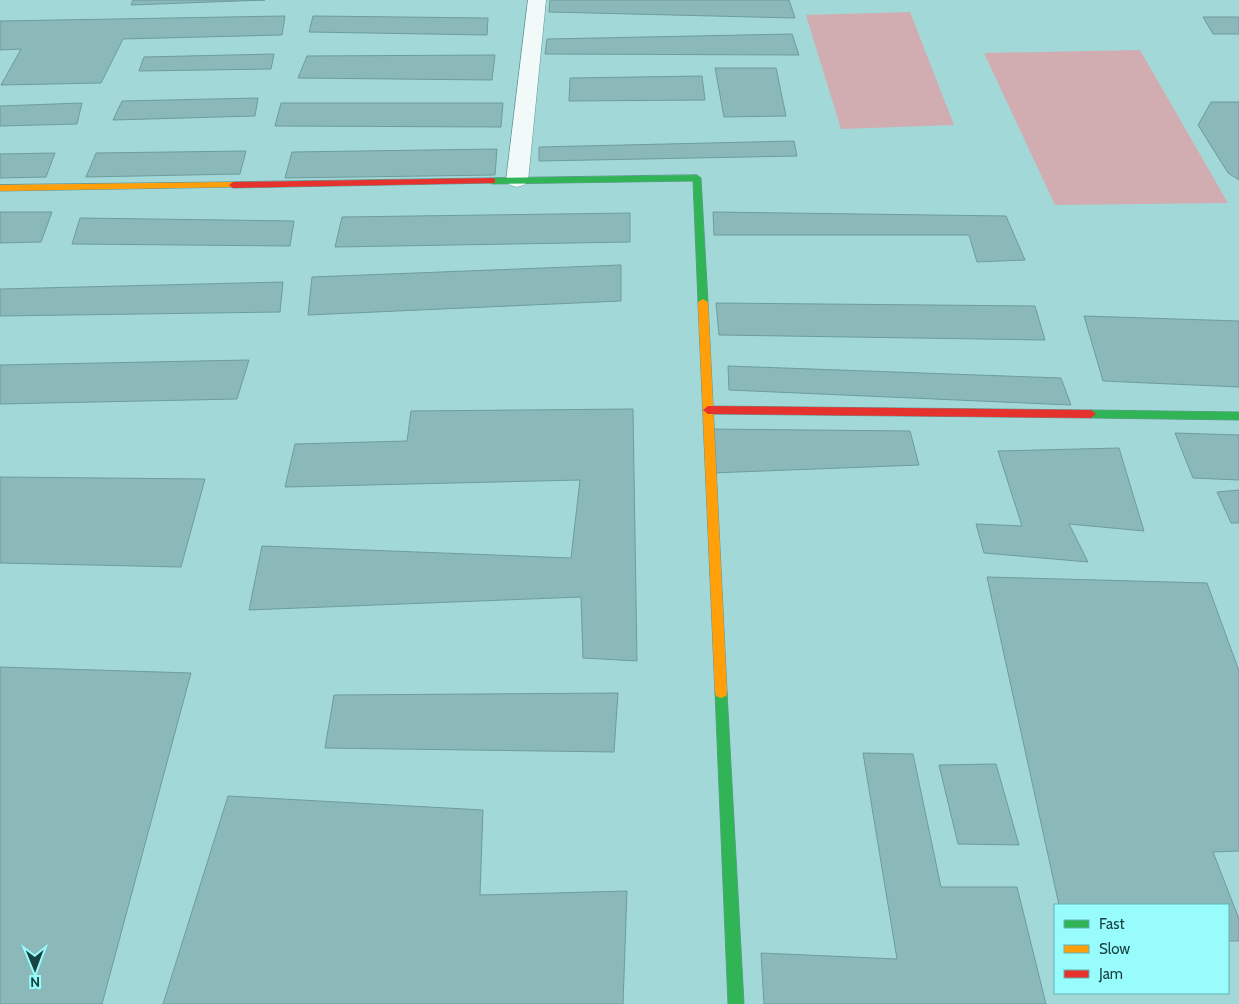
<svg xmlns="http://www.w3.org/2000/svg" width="1239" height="1004" font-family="Cabin,sans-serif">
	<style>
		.green { fill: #d1adb2 }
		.building { fill: #8bb9ba; stroke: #6e9c9d }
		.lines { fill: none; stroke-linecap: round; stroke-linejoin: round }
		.street-casing { stroke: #659595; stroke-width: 1 }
		.fast-casing { stroke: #659595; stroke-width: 1 }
		.slow-casing { stroke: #659595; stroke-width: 1 }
		.jam-casing { stroke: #659595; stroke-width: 1 }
		.street { fill: #f1f9f9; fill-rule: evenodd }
		.fast { fill: #30b455; fill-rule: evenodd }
		.slow { fill: #ff9f0a; fill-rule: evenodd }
		.jam { fill: #e5322d; fill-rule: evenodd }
	</style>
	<rect width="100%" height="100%" fill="#a2d8d8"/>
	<path class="green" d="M910 12 954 125 841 129 806 15Z
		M1140 50 1228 203 1055 205 984 53Z"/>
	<path class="building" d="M133 0H265L131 5Z
		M550 0H789L795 18 549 12Z
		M285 16 282 35 123 39 101 83 1 85 21 49 0 50V21Z
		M313 16 488 18 487 35 309 32Z
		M1203 17H1239V34H1213Z
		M792 34 799 55 545 54 547 39Z
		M274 54 271 69 139 71 144 57Z
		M495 55 492 80 298 78 307 56Z
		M715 68H776L786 116 724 117Z
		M702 76 705 100 569 101 570 78Z
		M258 98 255 116 113 120 122 101Z
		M1211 102H1239V180L1228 173 1198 125Z
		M82 103 77 124 0 126V106Z
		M281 103H503L501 127 275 126Z
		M794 141 797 156 539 161V147Z
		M497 149 495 175 285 178 292 152Z
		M246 151 240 174 86 177 96 153Z
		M55 153 46 177 0 178V154Z
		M0 212H52L41 242 0 243Z
		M713 212 1006 216 1025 260 977 262 969 235H714Z
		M630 213V242L335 247 342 217Z
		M80 218 294 221 290 246 72 244Z
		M621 265V301L308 315 312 277Z
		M283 282 280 312 0 316V289Z
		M716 303 1035 306 1045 340 719 335Z
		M1084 316 1239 321V387L1103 381Z
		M249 360 237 399 0 404V365Z
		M728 366 1061 378 1071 405 729 390Z
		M633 409 637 661 583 658 581 597 249 610 262 546 571 558 580 480 285 487 295 444 407 441 411 411Z
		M708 429 910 431 919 465 711 473Z
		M1175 433 1239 435V480L1193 478Z
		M1119 448 1144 531 1069 524 1088 562 984 553 976 524 1022 526 998 451Z
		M0 477 205 479 181 567 0 563Z
		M1239 490V523H1231L1217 492Z
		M987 577 1207 583 1239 671V851L1213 852 1239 919V941H1228V905H1059Z
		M0 667 191 673 102 1004H0Z
		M618 693 614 752 325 748 334 695Z
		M863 753 913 754 941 887H1017L1046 1004H764L761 953 897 959Z
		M996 764 1019 845 958 844 939 765Z
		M228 796 483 810 480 895 627 891 623 1004H163Z"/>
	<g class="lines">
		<defs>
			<path id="street" d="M528 0H546L528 181 524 185 517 187 510 185 506 181Z"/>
			<path id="fast" d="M697 175 701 178 708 302 703 305 698 302 693 181 492 184 488 181 492 178Z
				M1091 410 1239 412V420L1091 418 1086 414Z
				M721 686 726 688 727 692 744 1004H728L715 692 716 688Z"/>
			<path id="slow" d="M233 182 236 183V187L0 191V185Z
				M703 299 708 302 727 692 726 696 721 698 716 696 715 692 698 302Z"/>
			<path id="jam" d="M492 178 495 179V183L233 188 229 185 233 182Z
				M708 406 1091 410 1096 414 1091 418 708 414 703 410Z"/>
		</defs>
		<use href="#street" class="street-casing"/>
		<use href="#fast" class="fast-casing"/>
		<use href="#slow" class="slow-casing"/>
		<use href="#jam" class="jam-casing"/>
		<use href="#street" class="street"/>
		<use href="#fast" class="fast"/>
		<use href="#slow" class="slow"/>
		<use href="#jam" class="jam"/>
	</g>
	<rect x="1054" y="904" width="175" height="90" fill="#98fcfc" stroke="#65b2b2"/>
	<rect x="1064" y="920" width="25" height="8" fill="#30b455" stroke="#65b2b2"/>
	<text x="1099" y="929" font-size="15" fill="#184343">Fast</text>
	<rect x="1064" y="945" width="25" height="8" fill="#ff9f0a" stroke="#65b2b2"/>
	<text x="1099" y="954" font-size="15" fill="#184343">Slow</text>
	<rect x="1064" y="970" width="25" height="8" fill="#e5322d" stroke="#65b2b2"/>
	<text x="1099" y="979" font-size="15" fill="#184343">Jam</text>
	<g transform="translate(35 969) rotate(179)" stroke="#98fcfc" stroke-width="4" paint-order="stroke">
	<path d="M0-4L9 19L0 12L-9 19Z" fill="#184343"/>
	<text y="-8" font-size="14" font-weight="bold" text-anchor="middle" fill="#184343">N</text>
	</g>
</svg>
